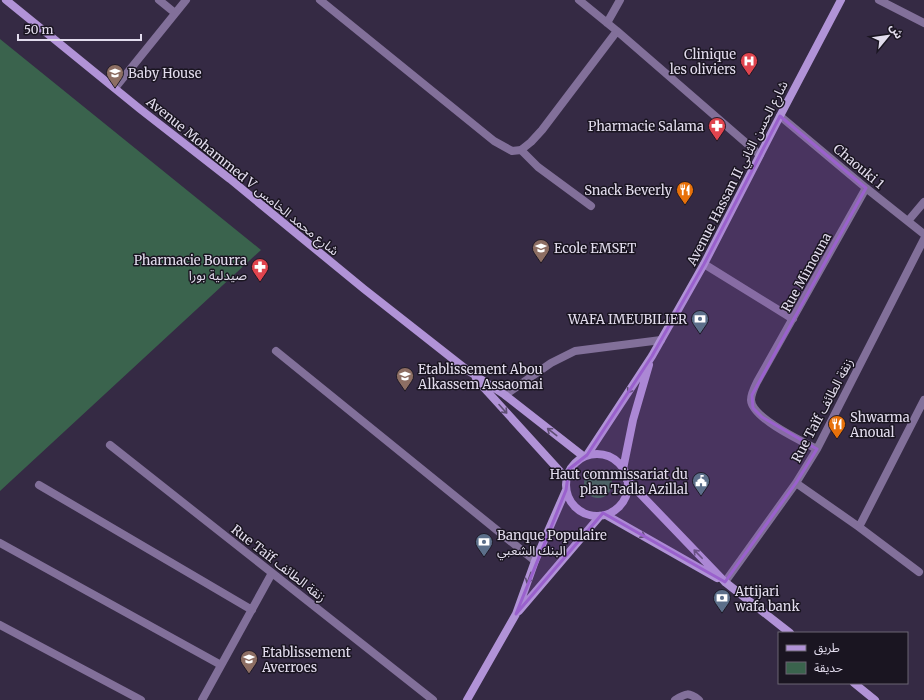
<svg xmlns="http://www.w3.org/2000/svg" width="924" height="700" font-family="Merriweather,'Noto Sans Arabic',serif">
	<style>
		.green { fill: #3a634d }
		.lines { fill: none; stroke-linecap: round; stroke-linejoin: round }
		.lane { stroke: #82709a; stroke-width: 8 }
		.street { stroke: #82709a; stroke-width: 8 }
		.secondary { stroke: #b193d7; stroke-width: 8 }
		.oneway { stroke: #5e4e73 }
		.marked { fill: #9a61cd; fill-opacity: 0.2; stroke: #9a61cd; stroke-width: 3; stroke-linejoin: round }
		.labels { text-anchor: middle; stroke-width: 3; stroke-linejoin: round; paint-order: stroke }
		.poi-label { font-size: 13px; fill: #e2dced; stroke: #1a1521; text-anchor: start }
		.street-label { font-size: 13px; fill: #e2dced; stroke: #1a1521 }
	</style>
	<rect width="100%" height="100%" fill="#352a44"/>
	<path class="green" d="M0 39 261 250 0 491Z
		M584 484a14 14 0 1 1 28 0a14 14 0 1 1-28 0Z"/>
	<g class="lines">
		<path class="lane" d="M521 150 538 167 591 206
			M505 395 551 363 575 351 661 340"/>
		<path class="street" d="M159 0 175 13
			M320 0 494 141 512 151 521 150 531 142 542 130 617 31
			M579 0 617 31 760 155
			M879 0 924 23
			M607 23 620 0
			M115 88 186 0
			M780 116 866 188 924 234
			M908 221 924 202
			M704 264 793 319
			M276 351 535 561
			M110 445 433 700
			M817 449C801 441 752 418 751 400 751 394 754 388 757 382L866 188
			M796 483 859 527 919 572
			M39 485 252 610
			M859 527 924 400
			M0 543 221 665
			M725 582 796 483 817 449 924 239
			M0 625 141 700
			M202 700 272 573
			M675 700C686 693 689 692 699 700"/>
		<path class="secondary" d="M6 0 140 109 230 179 364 289 467 370 505 395 583 456
			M476 379 566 478
			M566 485a31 31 0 1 1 62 0a31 31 0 1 1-62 0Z
			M587 455 652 356 704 264 780 116 841 0
			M623 469 633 420 649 365
			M627 480 725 582 790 633
			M606 515 717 578
			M519 611 600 516
			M854 683 875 700
			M467 700 516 614 535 561 566 490"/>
	</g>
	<defs><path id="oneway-shaft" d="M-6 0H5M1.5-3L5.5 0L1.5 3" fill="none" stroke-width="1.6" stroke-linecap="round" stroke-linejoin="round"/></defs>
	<g class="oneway">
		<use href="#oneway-shaft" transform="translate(631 388) rotate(123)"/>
		<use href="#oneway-shaft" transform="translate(503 409) rotate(48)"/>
		<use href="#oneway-shaft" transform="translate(552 432) rotate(-142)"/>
		<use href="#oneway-shaft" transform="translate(640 534) rotate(29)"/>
		<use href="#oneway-shaft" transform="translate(698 554) rotate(-134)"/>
		<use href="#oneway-shaft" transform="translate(529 578) rotate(110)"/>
	</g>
	<path class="marked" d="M780 116 866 188 752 395 753 408 762 417 817 449 796 483 725 582 603 513 516 614 566 490 569 469 587 455 652 356 704 264Z"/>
	<defs>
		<symbol id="hospital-pin" viewBox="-11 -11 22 30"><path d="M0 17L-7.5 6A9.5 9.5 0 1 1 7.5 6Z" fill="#e0444e" stroke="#1a1521"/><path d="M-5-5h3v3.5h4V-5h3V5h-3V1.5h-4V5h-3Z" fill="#fff"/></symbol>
		<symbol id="university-pin" viewBox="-11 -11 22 30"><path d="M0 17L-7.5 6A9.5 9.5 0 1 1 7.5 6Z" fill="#8d6e63" stroke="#1a1521"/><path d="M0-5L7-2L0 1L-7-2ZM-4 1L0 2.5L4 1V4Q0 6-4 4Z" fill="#fff"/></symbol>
		<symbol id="pharmacy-pin" viewBox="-11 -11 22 30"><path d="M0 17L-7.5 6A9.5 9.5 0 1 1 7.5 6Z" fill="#e0444e" stroke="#1a1521"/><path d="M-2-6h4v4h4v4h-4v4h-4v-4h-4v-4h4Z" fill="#fff"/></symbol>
		<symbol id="restaurant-pin" viewBox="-11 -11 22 30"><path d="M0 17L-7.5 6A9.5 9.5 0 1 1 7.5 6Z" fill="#e8710a" stroke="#1a1521"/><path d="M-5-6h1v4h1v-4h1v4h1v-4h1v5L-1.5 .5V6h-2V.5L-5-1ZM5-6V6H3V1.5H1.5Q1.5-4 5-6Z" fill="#fff"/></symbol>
		<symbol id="bank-pin" viewBox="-11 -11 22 30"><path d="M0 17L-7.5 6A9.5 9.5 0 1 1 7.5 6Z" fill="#5c6f8a" stroke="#1a1521"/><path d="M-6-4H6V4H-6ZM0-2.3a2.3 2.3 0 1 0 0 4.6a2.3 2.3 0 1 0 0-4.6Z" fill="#fff"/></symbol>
		<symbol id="civic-pin" viewBox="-11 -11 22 30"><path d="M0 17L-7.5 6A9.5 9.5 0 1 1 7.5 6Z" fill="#5c6f8a" stroke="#1a1521"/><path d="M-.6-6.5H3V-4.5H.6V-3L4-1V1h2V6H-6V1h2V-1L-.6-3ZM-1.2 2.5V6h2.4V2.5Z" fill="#fff"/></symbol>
	</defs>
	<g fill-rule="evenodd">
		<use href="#hospital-pin" x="739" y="51" width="20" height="27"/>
		<use href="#university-pin" x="105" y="63" width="20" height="27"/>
		<use href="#pharmacy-pin" x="707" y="116" width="20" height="27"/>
		<use href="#restaurant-pin" x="675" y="180" width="20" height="27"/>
		<use href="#university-pin" x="531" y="238" width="20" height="27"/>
		<use href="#pharmacy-pin" x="250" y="257" width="20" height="27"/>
		<use href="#bank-pin" x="690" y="309" width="20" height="27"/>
		<use href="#university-pin" x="395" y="366" width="20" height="27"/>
		<use href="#restaurant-pin" x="827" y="414" width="20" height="27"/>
		<use href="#civic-pin" x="691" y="471" width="20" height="27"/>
		<use href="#bank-pin" x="474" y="532" width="20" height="27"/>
		<use href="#bank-pin" x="712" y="588" width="20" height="27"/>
		<use href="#university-pin" x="239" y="649" width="20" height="27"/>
	</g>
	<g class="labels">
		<g class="poi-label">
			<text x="736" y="59" text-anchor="end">Clinique<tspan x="736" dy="15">les oliviers</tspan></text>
			<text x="128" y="78">Baby House</text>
			<text x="704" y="131" text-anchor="end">Pharmacie Salama</text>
			<text x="672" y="195" text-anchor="end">Snack Beverly</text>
			<text x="554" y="253">Ecole EMSET</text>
			<text x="247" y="265" text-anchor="end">Pharmacie Bourra<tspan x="247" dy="15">صيدلية بورا</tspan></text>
			<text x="687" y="324" text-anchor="end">WAFA IMEUBILIER</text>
			<text x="418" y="374">Etablissement Abou<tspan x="418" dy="15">Alkassem Assaomai</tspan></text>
			<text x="850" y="422">Shwarma<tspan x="850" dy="15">Anoual</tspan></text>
			<text x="688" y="479" text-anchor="end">Haut commissariat du<tspan x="688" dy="15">plan Tadla Azillal</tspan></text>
			<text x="497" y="540">Banque Populaire<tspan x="497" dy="15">البنك الشعبي</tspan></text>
			<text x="735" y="596">Attijari<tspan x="735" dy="15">wafa bank</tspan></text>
			<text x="262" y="657">Etablissement<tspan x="262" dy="15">Averroes</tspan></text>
		</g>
		<g class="street-label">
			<text transform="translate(859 166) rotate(40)" y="5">Chaouki 1</text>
			<text transform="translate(737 173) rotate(-63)" y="5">Avenue Hassan II شارع الحسن الثاني</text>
			<text transform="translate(243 176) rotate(39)" y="5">Avenue Mohammed V شارع محمد الخامس</text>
			<text transform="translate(806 272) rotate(-61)" y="5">Rue Mimouna</text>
			<text transform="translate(822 410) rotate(-62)" y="5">Rue Taïf زنقة الطائف</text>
			<text transform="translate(279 563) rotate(38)" y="5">Rue Taïf زنقة الطائف</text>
		</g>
	</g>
	<rect x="778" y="632" width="130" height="52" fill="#1a1521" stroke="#6a6573"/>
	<rect x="786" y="645" width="20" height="6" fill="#b193d7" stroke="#6a6573"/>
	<text x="814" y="652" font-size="12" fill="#e2dced">طريق</text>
	<rect x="786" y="662" width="20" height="12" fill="#3a634d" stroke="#6a6573"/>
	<text x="814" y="672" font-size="12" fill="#e2dced">حديقة</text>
	<g transform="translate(888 36) rotate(61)" stroke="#1a1521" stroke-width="3" paint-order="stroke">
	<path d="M0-3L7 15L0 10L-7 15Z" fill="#e2dced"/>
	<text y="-6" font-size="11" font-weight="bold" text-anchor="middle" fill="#e2dced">ش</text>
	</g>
	<path d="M18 34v6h123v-6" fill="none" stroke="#e2dced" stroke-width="2"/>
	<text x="24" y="34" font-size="12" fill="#e2dced" stroke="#1a1521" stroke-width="3" paint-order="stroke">50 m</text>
</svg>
